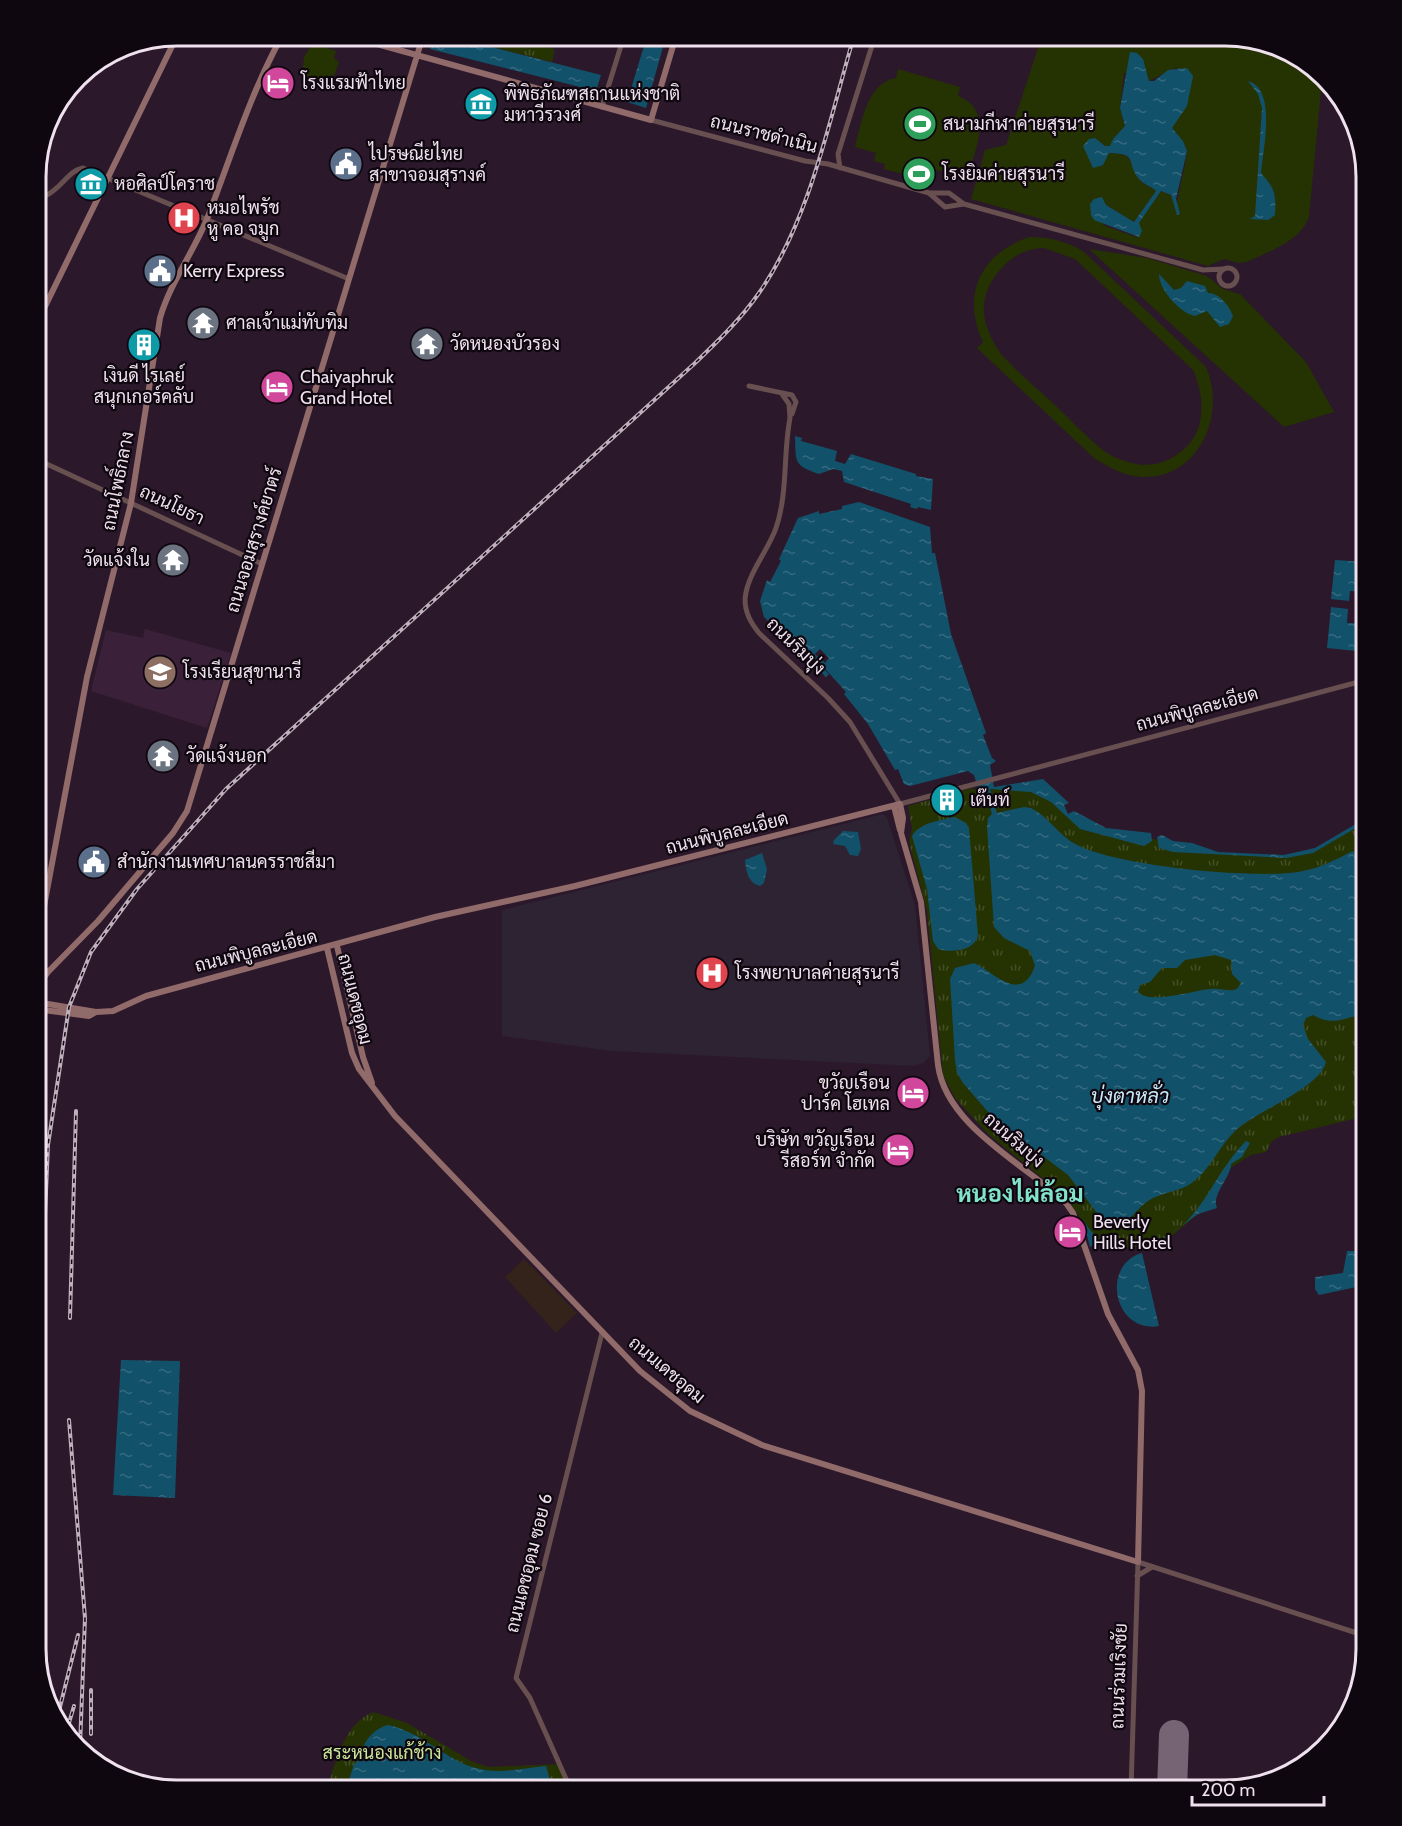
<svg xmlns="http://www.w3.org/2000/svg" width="1402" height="1826" font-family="Cabin,Sarabun,sans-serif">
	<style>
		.commercial { fill: #34231b }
		.built { fill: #3a2139 }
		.medical { fill: #2d2332 }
		.green { fill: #253202; fill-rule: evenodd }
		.park { fill: url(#park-tufts) }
		.water { fill: url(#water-ripples); fill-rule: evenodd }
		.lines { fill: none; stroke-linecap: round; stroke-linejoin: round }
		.runway { stroke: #766474; stroke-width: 30 }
		.tertiary { stroke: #684f50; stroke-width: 5 }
		.secondary { stroke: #916a6a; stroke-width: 6 }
		.rail-casing { stroke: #c0b0be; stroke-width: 4 }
		.rail { stroke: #0f070f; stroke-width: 1.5; stroke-dasharray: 4.5; stroke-linecap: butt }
		.labels { text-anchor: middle; stroke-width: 4.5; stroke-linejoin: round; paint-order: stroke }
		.poi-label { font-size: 18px; fill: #efe1ed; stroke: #0f070f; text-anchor: start }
		.street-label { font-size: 18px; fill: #efe1ed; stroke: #0f070f }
		.park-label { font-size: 18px; fill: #cbe598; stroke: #0f070f }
		.water-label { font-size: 20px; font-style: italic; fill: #c8e9fa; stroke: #0f070f }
		.district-label { font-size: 24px; font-weight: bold; fill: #82e4cc; stroke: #0f070f }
		.rim { fill: none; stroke: #efe1ed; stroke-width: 3 }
	</style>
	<defs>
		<pattern id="park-tufts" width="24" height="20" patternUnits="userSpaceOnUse" patternTransform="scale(1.5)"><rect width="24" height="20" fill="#253202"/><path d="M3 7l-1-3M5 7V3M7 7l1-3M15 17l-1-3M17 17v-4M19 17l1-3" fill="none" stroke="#454f27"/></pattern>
		<pattern id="water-ripples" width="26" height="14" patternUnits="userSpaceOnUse" patternTransform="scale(1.5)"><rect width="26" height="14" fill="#12516a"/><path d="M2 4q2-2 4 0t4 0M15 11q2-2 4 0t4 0" fill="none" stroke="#356a80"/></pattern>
	</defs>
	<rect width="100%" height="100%" fill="#2c182b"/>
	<path class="commercial" d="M524 1259 577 1313 556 1333 505 1277Z"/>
	<path class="built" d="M145 629 231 653 207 728 91 691 106 630 143 638Z"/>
	<path class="medical" d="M883 814 887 818 915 905 930 1056 923 1063 914 1066 612 1051 502 1036V910Z"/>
	<path class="green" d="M1042 36H1234L1295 55 1322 80 1309 217C1300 242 1269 251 1247 262L1238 263 1224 259 1208 266 971 199 985 150 1006 145ZM1177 67 1172 128C1177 135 1183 140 1186 148 1189 162 1175 194 1177 214L1171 195 1161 191 1139 223V237H1136L1103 225 1102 197 1106 205 1134 222 1156 191C1152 187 1147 186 1143 183 1125 167 1142 154 1109 153L1107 156 1101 142 1105 147 1111 146 1113 139 1125 126 1120 108 1124 73 1148 75 1149 81Z
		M313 43 336 51 334 58 339 62 331 85 302 76 304 57Z
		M898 69 960 87 958 96C995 110 975 150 967 178L937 170 935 177 923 174 922 179 884 169 885 164 874 161 876 153 855 147C862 123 866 83 896 78Z
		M1029 237C1050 237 1065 241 1083 251L1206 367C1229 420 1192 490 1129 475 1117 472 1106 465 1095 459L977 348 983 342C961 295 980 254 1029 237ZM1044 248 1075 259 1193 370C1203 392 1207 424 1189 444 1175 460 1153 469 1132 463 1122 461 1111 456 1103 450 1086 437 1071 420 1056 406 1039 390 1019 374 1003 356 995 347 989 334 986 324 980 303 987 284 1001 269 1014 255 1025 249 1044 248Z
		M1089 249 1147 258 1207 276 1223 289 1240 294 1306 362 1334 412 1284 427Z"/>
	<path class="park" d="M449 36H518V39L555 49 552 62Z
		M999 787 1031 790 1043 795 1080 826 1158 840 1161 847 1270 857 1311 851 1366 820V1116L1279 1137 1272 1141 1266 1152 1251 1155 1227 1170 1194 1217 1166 1241 1157 1245 1112 1249 1096 1243 1068 1199 988 1134 955 1098 943 1075 927 911 909 842 912 828 908 806 972 788 977 791Z
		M373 1712 407 1723 471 1761 488 1767 561 1764 571 1790H327C335 1763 344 1724 373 1712Z"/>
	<path class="water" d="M434 36H449L601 75 596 91 430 49Z
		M647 36H666L646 108 627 102Z
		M1130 52 1137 53 1143 59 1149 81H1154L1168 70 1187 68 1193 76 1187 106 1172 128 1183 141 1187 151 1176 199 1180 214 1177 215 1171 195 1161 191 1139 223 1142 231 1139 237 1094 220 1091 215 1090 204 1094 199 1102 197 1106 205 1134 222 1156 191C1151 186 1144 185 1139 179 1125 162 1140 154 1109 153L1103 165 1093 168 1083 146 1089 139 1095 138 1105 146H1110L1113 139 1125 126 1120 108Z
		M1248 81C1277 89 1263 149 1261 173 1275 189 1276 193 1275 215L1268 220 1250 219 1255 216 1262 108 1258 94Z
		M1159 274 1174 290 1181 288 1187 281 1205 286 1208 293C1219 293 1229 305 1233 316L1229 324 1220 327 1207 311 1195 316C1180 313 1159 290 1159 274Z
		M795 436 802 438 801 441 837 451 835 461 845 464 851 454 916 474V476L933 479 931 510 918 507 917 509 910 507 911 504 844 482 842 471 833 469 819 474C793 465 796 462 795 436Z
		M859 502 930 527 932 553H935L951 634 986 733 983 735 992 758 996 761 990 765 994 787 1043 779 1069 803 1064 805 1068 814 1074 811 1106 828 1151 833 1152 841 1144 846 1080 829 1051 802 1031 792 990 789 997 813 1024 807 1031 808C1049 817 1059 836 1077 845 1118 866 1251 879 1298 872 1318 869 1335 860 1353 851L1357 856 1366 852V1017L1357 1019 1356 1016C1339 1020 1330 1025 1313 1015L1306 1018 1303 1025 1308 1039 1326 1062C1319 1089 1258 1110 1235 1131 1220 1145 1211 1168 1194 1181 1182 1192 1161 1192 1148 1201 1134 1210 1126 1231 1107 1226L1068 1175 995 1120 963 1083 957 1073 955 1060 950 979 955 968 974 963C994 972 1021 1005 1035 966L1030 951 1004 938 994 927 987 827 988 818 992 814 985 791 978 788 974 775 968 771 910 786 904 784 898 769 895 770 868 724 844 694 846 692 819 662 821 659 825 663 829 658 820 649 815 654 819 658 816 662 829 674 826 677 764 617 760 601 767 580 770 582 781 561 779 559 798 518 819 511V514L842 509V506ZM1215 955 1231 960 1232 974 1241 983C1238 987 1239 988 1234 990 1227 991 1218 988 1211 989 1194 990 1150 1005 1138 992L1140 985 1150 982 1162 968H1177L1185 960Z
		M1335 560 1366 562V592L1350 591 1349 601 1331 599Z
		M1331 607 1348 609 1347 623 1366 624V652L1327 648Z
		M955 817 966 823 969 828 978 936C974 951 951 953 938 949L933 941 927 889 912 836C919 823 941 820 955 817Z
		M1366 818V822L1313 853 1286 858 1173 852 1159 848 1157 837 1162 835 1173 841 1192 843 1218 852 1284 855 1315 848Z
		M843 831 858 832 861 849 858 856 850 855 845 846 833 844 834 840Z
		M762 853 767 869 764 883 760 886C748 883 746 871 745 860Z
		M1246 1141 1250 1143 1242 1157 1231 1164C1231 1177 1211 1195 1217 1208L1198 1214 1160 1242 1114 1248 1095 1244 1090 1247 1083 1220C1099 1242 1103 1248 1132 1246 1200 1240 1205 1182 1246 1141Z
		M1356 1248 1360 1250 1366 1271V1285L1319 1295 1315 1289V1277L1343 1273 1347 1251H1356Z
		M1142 1253 1159 1326C1114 1334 1100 1265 1142 1253Z
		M121 1360 180 1361 175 1498 113 1495Z
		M388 1725C423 1732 448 1763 480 1769 500 1774 525 1768 546 1766L553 1790H346L354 1764 362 1757C361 1742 375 1728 388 1725Z"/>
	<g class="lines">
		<path class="runway" d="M1172 1790 1174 1735"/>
		<path class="tertiary" d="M602 107 624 36
			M651 120 805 161 828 164 929 193H949L964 204 1203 270 1223 269
			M840 168 838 154 875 36
			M36 193 45 196C60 190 69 170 83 168L349 279
			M929 193 945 207 964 204
			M1219 277a9 9 0 1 1 18 0a9 9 0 1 1-18 0Z
			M749 386 792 395 796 402 792 414
			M782 394 789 404 790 418C783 454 788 493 776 528 768 551 747 574 745 599 745 613 751 623 759 633L828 698 850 722 900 804 1366 680
			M36 459 262 564
			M1137 1576 1152 1567
			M571 1790 530 1698 516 1678 602 1333
			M1131 1790 1138 1562 1366 1636"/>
		<path class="secondary" d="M348 36 651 120 676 36
			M36 325 177 36
			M894 806 900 830
			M337 946 363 1057 372 1083
			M36 949 87 677 131 503 160 318C170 283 193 253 207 219 231 157 250 94 282 36
			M36 971 48 972
			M36 988 48 972 98 921 173 833 187 811 423 36
			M36 1002 96 1012
			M36 1009 89 1016 96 1012 113 1011 146 996 435 917 575 886 900 804 903 818 901 833 921 902 938 1065C946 1126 1025 1164 1066 1203L1073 1213 1108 1314 1138 1370 1142 1391 1138 1562 762 1445 690 1411 640 1371 395 1116 359 1069 352 1053 327 948"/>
		<defs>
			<path id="rail" d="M36 1163 43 1136
				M70 1318 76 1111
				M69 1420 85 1618 80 1746
				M36 1422 48 1145 69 1007 91 952 137 889 226 789 694 364C717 342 741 319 759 293 810 220 829 121 854 36
				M36 1505 40 1414
				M57 1719 78 1635
				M66 1733 74 1706
				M91 1734V1690"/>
		</defs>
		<use href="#rail" class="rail-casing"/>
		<use href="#rail" class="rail"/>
	</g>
	<defs>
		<symbol id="hotel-disc" viewBox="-11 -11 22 22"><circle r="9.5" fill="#d1479c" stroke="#0f070f"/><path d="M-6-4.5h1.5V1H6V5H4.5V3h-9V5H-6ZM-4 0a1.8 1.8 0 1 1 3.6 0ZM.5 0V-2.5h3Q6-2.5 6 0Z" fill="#fff"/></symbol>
		<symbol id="museum-disc" viewBox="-11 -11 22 22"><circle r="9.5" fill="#0f9aa8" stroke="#0f070f"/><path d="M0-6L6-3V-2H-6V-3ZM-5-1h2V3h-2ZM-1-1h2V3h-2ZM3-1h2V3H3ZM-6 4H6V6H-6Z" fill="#fff"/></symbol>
		<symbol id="stadium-disc" viewBox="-11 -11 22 22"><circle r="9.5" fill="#2e9e5b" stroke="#0f070f"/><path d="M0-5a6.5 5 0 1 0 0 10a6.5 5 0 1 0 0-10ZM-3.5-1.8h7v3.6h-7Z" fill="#fff"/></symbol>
		<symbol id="civic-disc" viewBox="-11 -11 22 22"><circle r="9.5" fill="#5c6f8a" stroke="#0f070f"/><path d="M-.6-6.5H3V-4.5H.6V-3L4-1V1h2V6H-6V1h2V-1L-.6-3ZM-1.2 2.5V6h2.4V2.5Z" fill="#fff"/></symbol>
		<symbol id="hospital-disc" viewBox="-11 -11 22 22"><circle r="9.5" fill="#e0444e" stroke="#0f070f"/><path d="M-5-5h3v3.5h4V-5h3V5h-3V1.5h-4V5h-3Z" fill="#fff"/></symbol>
		<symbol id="temple-disc" viewBox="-11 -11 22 22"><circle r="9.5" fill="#6b7280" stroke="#0f070f"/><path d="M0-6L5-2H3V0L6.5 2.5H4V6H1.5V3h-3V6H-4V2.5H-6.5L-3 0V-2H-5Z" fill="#fff"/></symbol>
		<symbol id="building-disc" viewBox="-11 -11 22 22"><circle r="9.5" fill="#0f9aa8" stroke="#0f070f"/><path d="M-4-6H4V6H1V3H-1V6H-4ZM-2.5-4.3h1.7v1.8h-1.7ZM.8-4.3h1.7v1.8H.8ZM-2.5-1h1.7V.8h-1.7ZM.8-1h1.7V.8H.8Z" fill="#fff"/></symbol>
		<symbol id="school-disc" viewBox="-11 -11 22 22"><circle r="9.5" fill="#8d6e63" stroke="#0f070f"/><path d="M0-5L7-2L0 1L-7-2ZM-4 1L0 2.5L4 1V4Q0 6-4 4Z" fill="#fff"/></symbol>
	</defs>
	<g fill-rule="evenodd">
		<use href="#hotel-disc" x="259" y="64" width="38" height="38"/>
		<use href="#museum-disc" x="462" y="85" width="38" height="38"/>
		<use href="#stadium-disc" x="901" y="105" width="38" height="38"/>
		<use href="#civic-disc" x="327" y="145" width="38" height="38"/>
		<use href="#stadium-disc" x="900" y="155" width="38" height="38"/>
		<use href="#museum-disc" x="72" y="165" width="38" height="38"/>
		<use href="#hospital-disc" x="165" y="199" width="38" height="38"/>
		<use href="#civic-disc" x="141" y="252" width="38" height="38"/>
		<use href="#temple-disc" x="184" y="304" width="38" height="38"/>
		<use href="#temple-disc" x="408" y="325" width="38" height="38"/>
		<use href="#building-disc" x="125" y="326" width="38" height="38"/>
		<use href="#hotel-disc" x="258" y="368" width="38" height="38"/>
		<use href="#temple-disc" x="154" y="541" width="38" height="38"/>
		<use href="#school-disc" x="141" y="653" width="38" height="38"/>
		<use href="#temple-disc" x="144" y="737" width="38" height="38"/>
		<use href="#building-disc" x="928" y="781" width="38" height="38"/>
		<use href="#civic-disc" x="75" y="843" width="38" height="38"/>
		<use href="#hospital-disc" x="693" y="954" width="38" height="38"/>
		<use href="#hotel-disc" x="894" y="1074" width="38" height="38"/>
		<use href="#hotel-disc" x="879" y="1131" width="38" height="38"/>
		<use href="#hotel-disc" x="1051" y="1213" width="38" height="38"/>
	</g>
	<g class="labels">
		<g class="poi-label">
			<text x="301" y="89">โรงแรมฟ้าไทย</text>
			<text x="504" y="100">พิพิธภัณฑสถานแห่งชาติ<tspan x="504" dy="21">มหาวีรวงศ์</tspan></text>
			<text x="943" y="130">สนามกีฬาค่ายสุรนารี</text>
			<text x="369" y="160">ไปรษณียไทย<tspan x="369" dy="21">สาขาจอมสุรางค์</tspan></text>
			<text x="942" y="180">โรงยิมค่ายสุรนารี</text>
			<text x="114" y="190">หอศิลป์โคราช</text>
			<text x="207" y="214">หมอไพรัช<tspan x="207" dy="21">หู คอ จมูก</tspan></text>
			<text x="183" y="277">Kerry Express</text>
			<text x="226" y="329">ศาลเจ้าแม่ทับทิม</text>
			<text x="450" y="350">วัดหนองบัวรอง</text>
			<text x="144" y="382" text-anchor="middle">เงินดี ไรเลย์<tspan x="144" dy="21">สนุกเกอร์คลับ</tspan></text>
			<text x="300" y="383">Chaiyaphruk<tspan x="300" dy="21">Grand Hotel</tspan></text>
			<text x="150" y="566" text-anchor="end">วัดแจ้งใน</text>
			<text x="183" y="678">โรงเรียนสุขานารี</text>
			<text x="186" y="762">วัดแจ้งนอก</text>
			<text x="970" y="806">เต๊นท์</text>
			<text x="117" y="868">สำนักงานเทศบาลนครราชสีมา</text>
			<text x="735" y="979">โรงพยาบาลค่ายสุรนารี</text>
			<text x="890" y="1089" text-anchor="end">ขวัญเรือน<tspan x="890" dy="21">ปาร์ค โฮเทล</tspan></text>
			<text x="875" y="1146" text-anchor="end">บริษัท ขวัญเรือน<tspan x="875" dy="21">รีสอร์ท จำกัด</tspan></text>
			<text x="1093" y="1228">Beverly<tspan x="1093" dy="21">Hills Hotel</tspan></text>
		</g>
		<g class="street-label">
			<text transform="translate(764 134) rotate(14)" y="6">ถนนราชดำเนิน</text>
			<text transform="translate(118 481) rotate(-79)" y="6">ถนนโพธิ์กลาง</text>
			<text transform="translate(172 505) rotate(25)" y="6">ถนนโยธา</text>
			<text transform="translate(254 540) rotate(-73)" y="6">ถนนจอมสุรางค์ยาตร์</text>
			<text transform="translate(796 646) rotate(44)" y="6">ถนนริมบุ่ง</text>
			<text transform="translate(1197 709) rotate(-15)" y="6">ถนนพิบูลละเอียด</text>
			<text transform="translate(727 833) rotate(-14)" y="6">ถนนพิบูลละเอียด</text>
			<text transform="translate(256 951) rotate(-14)" y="6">ถนนพิบูลละเอียด</text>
			<text transform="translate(355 999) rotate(76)" y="6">ถนนเดชอุดม</text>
			<text transform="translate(1014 1140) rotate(41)" y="6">ถนนริมบุ่ง</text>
			<text transform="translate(667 1370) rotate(40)" y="6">ถนนเดชอุดม</text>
			<text transform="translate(529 1563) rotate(-76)" y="6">ถนนเดชอุดม ซอย 6</text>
			<text transform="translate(1119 1676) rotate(-88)" y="6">ถนนร่วมเริงชัย</text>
		</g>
		<g class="park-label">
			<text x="382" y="1759">สระหนองแก้ช้าง</text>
		</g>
		<g class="water-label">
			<text x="1130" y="1103">บุ่งตาหลั่ว</text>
		</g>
		<g class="district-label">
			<text x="1020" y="1202">หนองไผ่ล้อม</text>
		</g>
	</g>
	<path d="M0 0H1402V1826H0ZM177 46H1225A131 131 0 0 1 1356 177V1649A131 131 0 0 1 1225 1780H177A131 131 0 0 1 46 1649V177A131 131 0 0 1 177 46Z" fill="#0f070f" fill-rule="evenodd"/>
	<path class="rim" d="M177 46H1225A131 131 0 0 1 1356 177V1649A131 131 0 0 1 1225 1780H177A131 131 0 0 1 46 1649V177A131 131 0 0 1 177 46Z"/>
	<path d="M1192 1796v9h132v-9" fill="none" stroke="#efe1ed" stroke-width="3"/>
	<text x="1201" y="1796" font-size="18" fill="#efe1ed" stroke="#0f070f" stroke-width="4.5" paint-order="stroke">200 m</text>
</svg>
